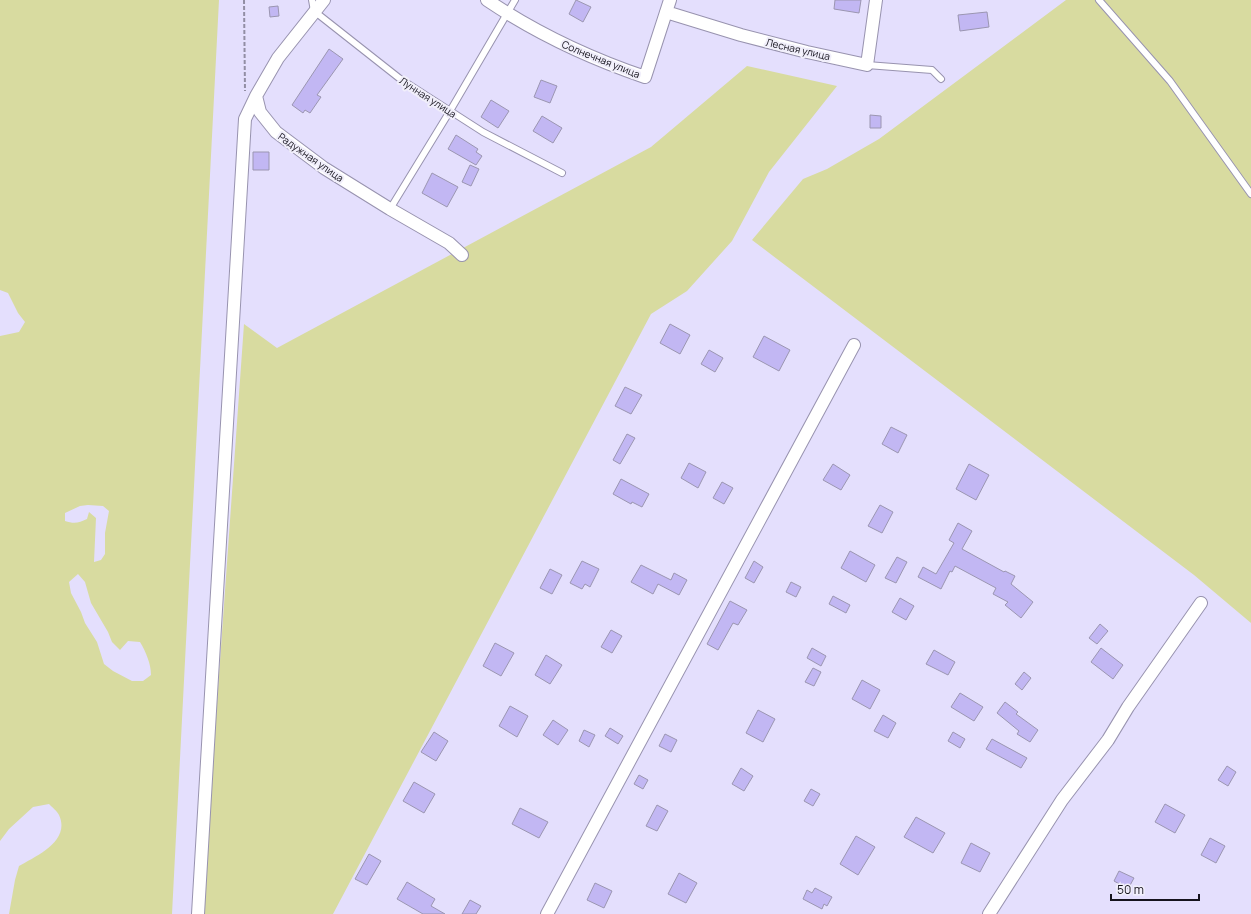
<svg xmlns="http://www.w3.org/2000/svg" width="1251" height="914" font-family="Manrope,sans-serif">
	<style>
		.green { fill: #d8dba0; fill-rule: evenodd }
		.building { fill: #c2b7f3; stroke: #9b96b1 }
		.lines { fill: none; stroke-linecap: round; stroke-linejoin: round }
		.lane-casing { stroke: #9893af; stroke-width: 8 }
		.street-casing { stroke: #9893af; stroke-width: 14 }
		.path { stroke: #928ea4; stroke-width: 2; stroke-dasharray: 4 2; stroke-linecap: butt }
		.lane { stroke: #fff; stroke-width: 6 }
		.street { stroke: #fff; stroke-width: 12 }
		.labels { text-anchor: middle; stroke-width: 4; stroke-linejoin: round; paint-order: stroke }
		.street-label { font-size: 10px; fill: #15131d; stroke: #f1effb }
	</style>
	<rect width="100%" height="100%" fill="#e4dffd"/>
	<path class="green" d="M0 0H219L172 914H9L15 880 19 866C36 856 71 841 59 815 57 811 52 807 49 804L33 807 9 829 0 841V336L19 332 25 322 18 313 8 293 0 290ZM88 505 103 506 109 511 105 533V554L101 560 94 562 96 518 89 512 87 519C79 523 74 524 65 521V513L80 506ZM78 574 85 582 91 603 108 632 112 642 120 650 128 641 140 642C146 652 151 664 151 675L143 681H132L113 671 104 664 97 642 85 623 81 612 71 593 69 582Z
		M1066 0H1251V623L1194 575 752 240 803 179 827 169 879 139Z
		M747 66 837 86 769 172 732 241 687 291 651 314 333 914H202L244 324 277 348 651 147Z"/>
	<path class="building" d="M576 0 591 7 583 22 569 14Z
		M835 0H861L859 13 834 9Z
		M278 6 279 16 270 17 269 7Z
		M987 12 989 27 960 31 958 15Z
		M329 49 343 59 317 95 321 97 310 113 305 110 303 113 292 105Z
		M541 80 557 86 550 103 534 97Z
		M491 100 509 111 498 128 481 117Z
		M870 115 881 116V128H870Z
		M542 116 562 128 553 143 533 131Z
		M456 135 478 149 476 152 482 156 476 165 448 149Z
		M253 152H269V170H253Z
		M470 165 479 169 471 186 462 182Z
		M432 173 458 187 447 207 422 193Z
		M670 324 690 335 680 354 660 343Z
		M764 336 790 350 779 371 753 357Z
		M709 350 723 358 715 372 701 364Z
		M625 387 642 395 631 414 615 406Z
		M891 427 907 435 898 453 882 444Z
		M627 434 635 438 620 464 613 460Z
		M689 463 706 472 698 488 681 478Z
		M833 464 850 475 841 490 823 480Z
		M969 464 989 475 976 500 956 489Z
		M621 479 649 494 642 507 632 502 631 504 613 494Z
		M722 482 733 488 724 504 713 498Z
		M880 505 893 512 882 533 868 526Z
		M958 523 972 531 962 549 1004 572 1005 571 1015 576 1011 584 1033 602 1021 618 1005 605 1008 602 993 594 996 588 955 566 952 572 950 571 941 589 918 577 923 567 936 574 954 543 949 540Z
		M850 551 875 565 866 582 841 568Z
		M897 557 907 562 896 583 885 578Z
		M582 561 599 569 590 587 585 584 582 589 570 583Z
		M754 561 763 567 754 583 745 578Z
		M641 565 671 580 674 573 687 580 679 595 658 584 653 594 631 582Z
		M550 569 562 575 552 594 540 588Z
		M791 582 801 587 796 597 786 592Z
		M833 596 850 605 846 613 829 604Z
		M900 598 914 606 906 620 892 612Z
		M730 601 747 610 738 625 733 623 718 650 707 644Z
		M1100 624 1108 631 1097 644 1089 638Z
		M611 630 622 636 612 653 601 647Z
		M495 643 514 653 501 676 483 666Z
		M812 648 826 656 821 666 807 658Z
		M1101 648 1123 665 1113 679 1091 662Z
		M934 650 955 662 948 675 926 664Z
		M546 655 562 665 550 684 535 675Z
		M813 668 821 672 814 686 805 682Z
		M1024 672 1031 678 1022 690 1015 684Z
		M862 680 880 690 870 709 852 699Z
		M960 693 983 707 974 721 951 707Z
		M1005 702 1018 712 1016 714 1038 730 1030 742 1017 734 1019 731 997 713Z
		M510 706 528 716 517 737 499 726Z
		M758 710 775 719 763 742 746 733Z
		M883 715 896 723 888 738 874 731Z
		M553 720 568 730 558 745 543 735Z
		M610 728 623 736 618 744 605 736Z
		M584 730 595 735 589 747 579 741Z
		M434 732 448 741 436 761 421 752Z
		M953 732 965 739 960 748 948 741Z
		M665 734 677 740 671 752 659 746Z
		M992 739 1027 758 1021 768 986 749Z
		M1227 766 1236 772 1228 786 1218 780Z
		M741 768 753 776 744 791 732 784Z
		M639 775 648 780 643 789 634 784Z
		M414 782 435 794 424 813 403 801Z
		M811 789 820 794 813 806 804 801Z
		M1165 804 1185 815 1175 833 1155 822Z
		M657 805 668 811 657 831 646 826Z
		M520 808 548 822 539 838 512 824Z
		M916 817 945 833 933 853 904 837Z
		M856 836 875 847 858 875 840 864Z
		M1210 838 1225 846 1216 863 1201 855Z
		M971 843 990 853 980 872 961 863Z
		M369 854 381 861 367 885 355 879Z
		M1119 871 1134 878 1128 889 1114 881Z
		M679 873 697 883 686 903 668 894Z
		M407 882 435 899 431 906 445 914H423L397 899Z
		M595 883 612 891 604 908 587 900Z
		M815 888 832 897 827 906 824 904 822 909 803 899 807 890 812 893Z
		M470 900 481 906 476 914H462Z"/>
	<g class="lines">
		<defs>
			<path id="lane" d="M312 0 314 11 399 78 483 132 562 173
				M1099 0 1170 81 1251 194
				M867 65 932 70 941 79
				M390 209 450 111 515 0"/>
			<path id="street" d="M487 0C536 33 589 58 645 77L670 0
				M666 12 741 35 807 52 867 65 876 0
				M256 96 260 112 276 132 324 168 390 209 449 243 462 255
				M198 914 245 119 256 96 278 58 324 0
				M547 914 854 345
				M989 914 1062 800 1108 740 1128 707 1201 603"/>
		</defs>
		<use href="#lane" class="lane-casing"/>
		<use href="#street" class="street-casing"/>
		<path class="path" d="M244 0 245 91"/>
		<use href="#lane" class="lane"/>
		<use href="#street" class="street"/>
	</g>
	<g class="labels">
		<g class="street-label">
			<text transform="translate(798 49) rotate(13)" y="4">Лесная улица</text>
			<text transform="translate(601 59) rotate(22)" y="4">Солнечная улица</text>
			<text transform="translate(428 97) rotate(33)" y="4">Лунная улица</text>
			<text transform="translate(311 157) rotate(35)" y="4">Радужная улица</text>
		</g>
	</g>
	<path d="M1111 894v6h88v-6" fill="none" stroke="#15131d" stroke-width="2"/>
	<text x="1117" y="894" font-size="12" fill="#15131d" stroke="#f1effb" stroke-width="3" paint-order="stroke">50 m</text>
</svg>
